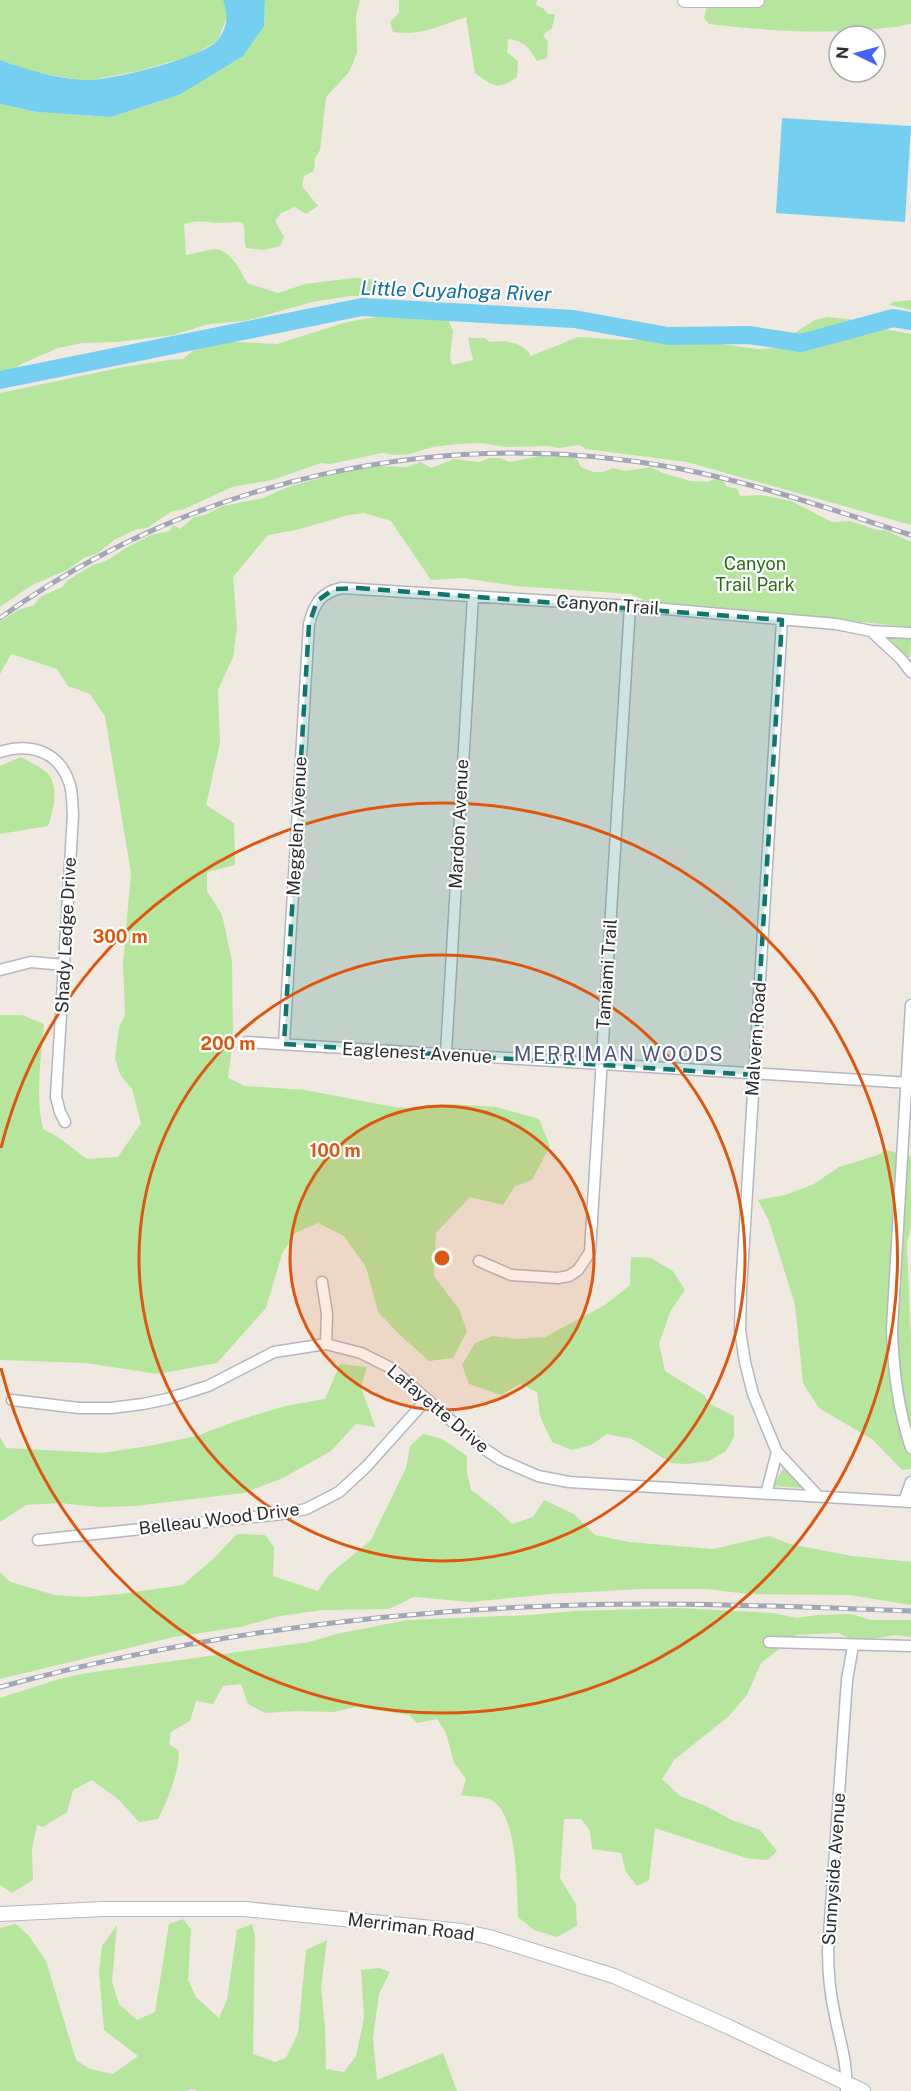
<svg xmlns="http://www.w3.org/2000/svg" width="911" height="2091" font-family="'Public Sans',sans-serif">
	<style>
		.green { fill: #b6e59e }
		.water { fill: #75cff0 }
		.lines { fill: none; stroke-linecap: round; stroke-linejoin: round }
		.river { stroke: #75cff0; stroke-width: 18 }
		.street-casing { stroke: #b4b7c1; stroke-width: 13 }
		.secondary-casing { stroke: #b4b7c1; stroke-width: 16 }
		.street { stroke: #fff; stroke-width: 10 }
		.secondary { stroke: #fff; stroke-width: 14 }
		.rail-casing { stroke: #a3a6b8; stroke-width: 5 }
		.rail { stroke: #fff; stroke-width: 3; stroke-dasharray: 9; stroke-linecap: butt }
		.marked { fill: #0f766e; fill-opacity: 0.2; stroke: #0f766e; stroke-width: 4.5; stroke-dasharray: 12 8; stroke-linejoin: round }
		.ring { fill: none; stroke: #df570e; stroke-width: 3 }
		.labels { text-anchor: middle; stroke-width: 4.5; stroke-linejoin: round; paint-order: stroke }
		.park-label { font-size: 18px; fill: #2c6e1b; stroke: #fff }
		.street-label { font-size: 18px; fill: #2e2e2e; stroke: #fff }
		.water-label { font-size: 20px; font-style: italic; fill: #0d6fa3; stroke: #fff }
		.neighbourhood-label { font-size: 20px; letter-spacing: 1.5px; fill: #4d5680; stroke: #fff }
		.centre { fill: #df570e; stroke: #fff; stroke-width: 3 }
		.ring-label { font-size: 18px; text-anchor: middle; font-weight: bold; fill: #df570e; stroke: #fff; stroke-width: 4.5; stroke-linejoin: round; paint-order: stroke }
	</style>
	<rect width="100%" height="100%" fill="#efe9e1"/>
	<path class="green" d="M0 0H223L228 14 218 41 191 56 138 71 87 81 32 72 0 60Z
		M265 0H360L356 16 357 53 349 72 326 97 320 150 315 158 314 171 304 176 302 186 318 206 306 214 295 207 281 213 275 221 284 237 280 246 264 250 246 248C243 239 246 232 243 223 234 221 227 223 218 223 203 222 199 220 184 224L186 255C195 254 205 250 214 249 230 249 241 271 247 283L278 293 305 284 354 278 399 281 389 291 364 296H351L312 302 245 321 209 324 173 335 117 342 82 343 58 348 21 364 11 372 0 374V104L37 112 111 117 179 95 264 26Z
		M399 0H537L536 5 544 9 548 14H555L552 28 543 35 548 42 547 58 537 61C529 47 524 41 508 39L507 52 518 61 517 77C497 91 493 86 475 73L466 17C438 26 423 36 393 32L390 22 399 13Z
		M685 0H911V24C905 24 899 27 893 27 834 35 768 31 709 24L704 18 706 9 722 2Z
		M911 300V310L889 305 893 302Z
		M418 313 447 317 453 331 450 357 452 365 473 360 468 338H485L490 342C505 340 524 342 531 356L578 337 623 340 668 339 706 342 757 349 776 348 799 330 815 320 827 317 856 320 874 327 911 334V525L687 462 586 449 579 445 559 448 548 446 506 447 480 443 458 444 432 447 410 454 395 455 382 453 331 464 321 463 272 480 232 487 182 510 172 511 147 528 137 529 114 540 98 553 84 558 67 570 32 585 0 607V393L124 367 169 360 183 359 195 349 218 341 277 344 347 322 383 316Z
		M541 456 574 457 578 461 581 467 593 472H603L613 468 625 471 651 467 663 473 690 481 707 482 718 478 723 480 726 486 737 489 740 496 761 495 791 501 832 522 850 521 877 530H885L911 542V627L647 601 630 594 517 586 463 578 431 580 391 521 364 513 349 515 296 530 268 535 233 577 237 627 233 657 218 690 220 743 206 805 234 823 235 865 207 872V891L222 915 232 961 233 1041 228 1078 245 1086 305 1090 394 1107 426 1109 449 1104 496 1107 539 1119 550 1146 532 1180 515 1186 503 1205 470 1197 436 1233 434 1276 459 1309 467 1331 453 1358 429 1361 400 1335 378 1312 366 1267 344 1236 318 1223 295 1233 282 1254 266 1308 217 1363 158 1374 86 1363 0 1360V1015H22L44 1024C41 1059 35 1095 43 1129L58 1137 87 1159 118 1157 141 1123 132 1089 121 1076 115 1059 119 1027 125 1015 123 963 131 873 105 716 90 694 68 686 57 669 11 654 0 674V622L18 610 34 605 40 597 62 587 68 580 93 565 106 561 124 549 151 535 170 531 173 525 180 529 194 517 205 515 223 506 263 498 288 487 338 473 375 466 407 467 421 462 431 468 454 459 479 462 489 458H500L509 462Z
		M887 636 911 638 910 657H907Z
		M21 757C29 762 44 768 49 775 59 789 53 812 48 826L0 834V766Z
		M886 1150 911 1156V1227L907 1243 911 1348V1469L902 1470 873 1440 819 1408 803 1383 795 1305 769 1221 758 1200 785 1195 814 1184 839 1167 878 1155Z
		M631 1257 651 1258 673 1271 685 1290 670 1312 659 1344 665 1371 704 1395 710 1404 734 1416V1437L726 1451 709 1461 687 1464 671 1463 632 1439 607 1434 591 1445 572 1450 552 1442 540 1416 537 1392 520 1384 501 1395 469 1384 462 1365 475 1343 493 1336 517 1339 545 1337 605 1305 630 1285Z
		M340 1364 367 1367 361 1387 375 1427 356 1424 331 1451 283 1478 243 1493 135 1506 101 1507 59 1503 26 1505 0 1522V1437L6 1448 102 1453 149 1446 196 1436 239 1420 285 1406 325 1399Z
		M423 1434 442 1439 467 1456V1473L471 1490 495 1508 512 1524 533 1517 544 1500 574 1514 595 1535 629 1542 713 1549 769 1536 790 1544 852 1556 911 1562V1605L850 1595 748 1594 707 1589H642L550 1594 471 1602 414 1597 389 1609 322 1610 280 1616 240 1627 174 1637 0 1679V1572L10 1582 55 1595 84 1597 120 1594 183 1585 213 1559 237 1534 265 1535 274 1547 273 1576 318 1591 329 1575 371 1540 406 1468 410 1446Z
		M783 1469 794 1476 803 1488 773 1486Z
		M679 1608 773 1613 797 1618 817 1615 851 1614 871 1620H911V1637L896 1635 872 1639H850L838 1633 797 1635 761 1663 747 1695 729 1716 674 1760 662 1779 680 1796 706 1806 732 1820 760 1830 777 1851 768 1860 746 1858 655 1828 649 1880 637 1886 626 1872 621 1853 592 1849 590 1831 581 1819H564L560 1878 576 1904 577 1926 557 1937 534 1930 518 1917C517 1890 518 1817 493 1801 486 1796 470 1797 461 1795L466 1779 454 1763 446 1733 437 1719 417 1723 409 1715 356 1707 333 1712 296 1711 265 1713 248 1704 241 1684 223 1686 213 1704 196 1701 190 1721 171 1732 169 1744 179 1751C178 1775 169 1797 158 1819L139 1822 119 1800 92 1780 73 1790 67 1812 43 1827 37 1825 32 1849 33 1880 12 1893 0 1885V1698L59 1679 87 1673 309 1642 337 1634 407 1620 530 1615 574 1611Z
		M183 1919 191 1929 188 1980 196 1997 219 2018 227 2000 237 1930 252 1924 255 1935 253 2054 275 2062 286 2058 298 2033 306 1950 327 1940 321 1987 325 2027 326 2069 344 2072 356 2056 364 2018 361 1970 379 1968 390 1972 379 1994 373 2038 377 2080 443 2053 457 2091H198L192 2089 185 2091H0V1928L16 1924 29 1936 46 1961 76 2060 90 2069 113 2074 138 2056 104 2030 99 1972 102 1946 117 1925 112 1982 119 2004 137 2020 155 2012 169 1924Z"/>
	<path class="water" d="M223 0H265L264 26 243 56 179 95 111 117 37 112 0 104V60C27 70 55 78 84 80 107 82 207 57 219 39 228 25 228 15 223 0Z
		M782 118 911 126 905 222 776 213Z"/>
	<g class="lines">
		<path class="river" d="M0 380 362 307 574 319 668 336 749 335 801 343 893 318 911 321"/>
		<defs>
			<path id="street" d="M871 631 901 659 911 672
				M0 752C29 743 58 750 69 782 73 792 72 804 73 815L56 1097 60 1112 65 1122
				M0 970 31 962 64 965
				M911 1005 892 1329C893 1370 898 1409 911 1448
				M247 1042 911 1083
				M284 1044 309 624C314 604 321 592 342 588L630 606 836 624 871 631 911 633
				M446 1053 473 596
				M479 1261 511 1275 558 1278 569 1276 578 1270 590 1252 630 606
				M322 1282 327 1314 326 1344
				M12 1400 79 1408H111L143 1404 167 1399 208 1386 274 1352 326 1344 361 1353 391 1368 464 1432 486 1450 501 1460 538 1476 569 1482 911 1502
				M777 1452 818 1496
				M766 1494 777 1452 753 1394 745 1362 740 1330 741 1290 782 620
				M904 1501 911 1482
				M38 1540 282 1514 306 1509 339 1492 366 1467 427 1399
				M769 1642 911 1646
				M846 2091C848 2064 840 2042 835 2016 830 1994 828 1972 828 1950L847 1680 853 1646"/>
			<path id="secondary" d="M685 0H757
				M0 1914 103 1909H245L462 1931 489 1937 614 1976 729 2027 863 2091"/>
		</defs>
		<use href="#street" class="street-casing"/>
		<use href="#secondary" class="secondary-casing"/>
		<use href="#street" class="street"/>
		<use href="#secondary" class="secondary"/>
		<defs>
			<path id="rail" d="M0 618C193 479 442 424 676 468 756 483 833 510 911 535
				M0 1687C188 1636 385 1610 579 1605 690 1602 800 1607 911 1611"/>
		</defs>
		<use href="#rail" class="rail-casing"/>
		<use href="#rail" class="rail"/>
	</g>
	<path class="marked" d="M358 588 782 620 754 1075 284 1044 309 624 317 601 334 589Z"/>
	<circle cx="442" cy="1258" r="152" fill="#df570e" fill-opacity=".12"/>
	<g class="ring">
		<circle cx="442" cy="1258" r="152"/>
		<circle cx="442" cy="1258" r="303"/>
		<path d="M1 1148A455 455 0 1 1 1 1368"/>
	</g>
	<g class="labels">
		<g class="park-label">
			<text x="755" y="570">Canyon<tspan x="755" dy="21">Trail Park</tspan></text>
		</g>
		<g class="street-label">
			<text transform="translate(608 605) rotate(4)" y="6">Canyon Trail</text>
			<text transform="translate(459 824) rotate(-87)" y="6">Mardon Avenue</text>
			<text transform="translate(297 826) rotate(-87)" y="6">Megglen Avenue</text>
			<text transform="translate(66 935) rotate(-87)" y="6">Shady Ledge Drive</text>
			<text transform="translate(607 974) rotate(-86)" y="6">Tamiami Trail</text>
			<text transform="translate(756 1039) rotate(-86)" y="6">Malvern Road</text>
			<text transform="translate(417 1053) rotate(3)" y="6">Eaglenest Avenue</text>
			<text transform="translate(438 1409) rotate(40)" y="6">Lafayette Drive</text>
			<text transform="translate(219 1519) rotate(-7)" y="6">Belleau Wood Drive</text>
			<text transform="translate(834 1869) rotate(-86)" y="6">Sunnyside Avenue</text>
			<text transform="translate(411 1927) rotate(7)" y="6">Merriman Road</text>
		</g>
		<g class="water-label">
			<text transform="translate(456 291) rotate(2)" y="7">Little Cuyahoga River</text>
		</g>
		<g class="neighbourhood-label">
			<text x="619" y="1061">MERRIMAN WOODS</text>
		</g>
	</g>
	<circle cx="442" cy="1258" r="9" class="centre"/>
	<g class="ring-label">
		<text x="120" y="943">300 m</text>
		<text x="228" y="1050">200 m</text>
		<text x="335" y="1157">100 m</text>
	</g>
	<g transform="translate(857 54) rotate(275)"><circle r="28" fill="#ffffff" stroke="#ababab" stroke-width="1.5"/>
	<path d="M0-4.5L10 22L0 15L-10 22Z" fill="#4264fb"/>
	<text y="-9" font-size="16" font-weight="bold" text-anchor="middle" fill="#2e2e2e">N</text>
	</g>
</svg>
